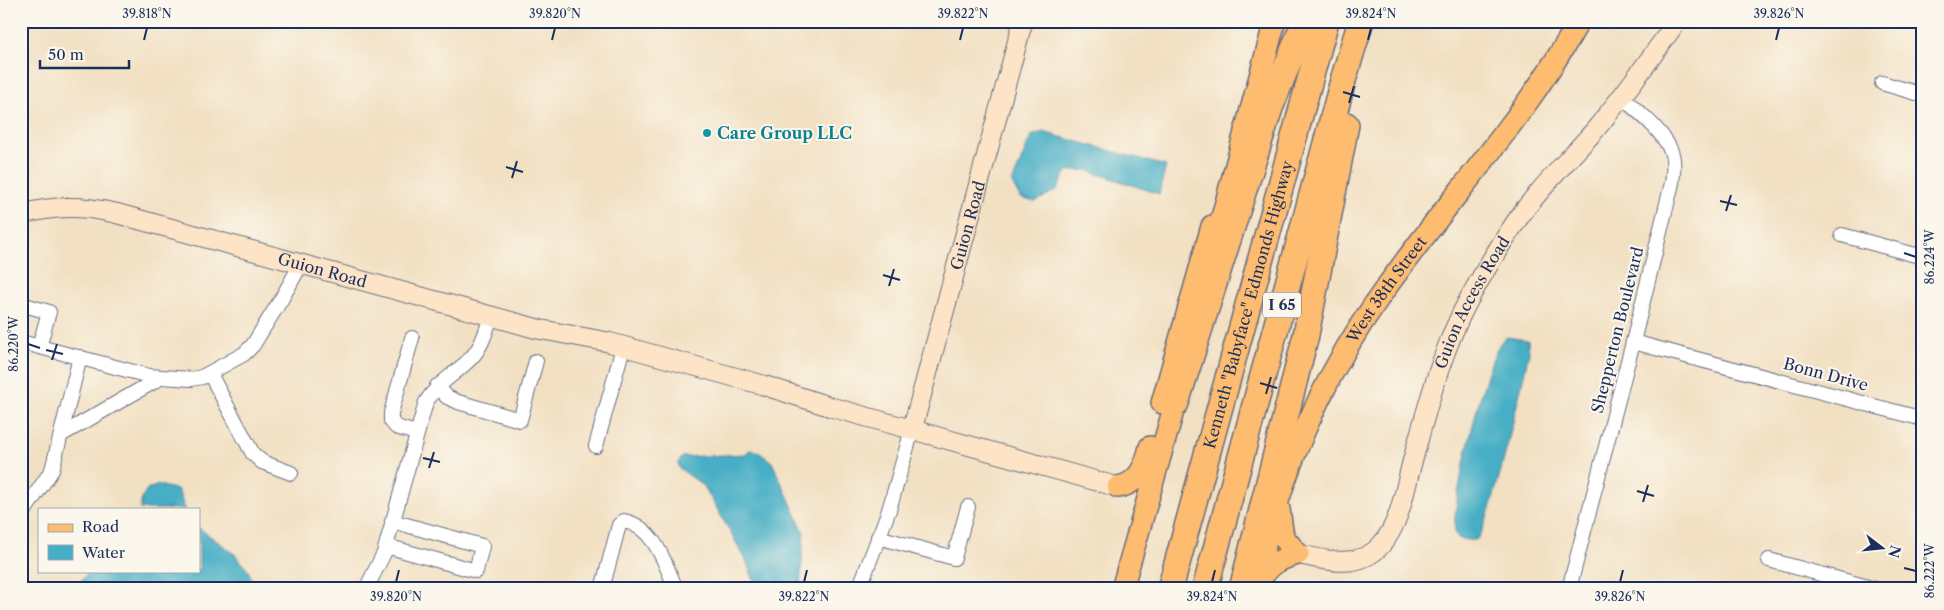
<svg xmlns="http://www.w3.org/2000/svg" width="1944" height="610" font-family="'Libre Caslon Text',serif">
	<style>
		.water { fill: #46aec5; stroke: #306e92 }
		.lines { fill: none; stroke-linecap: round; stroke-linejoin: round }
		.street-casing { stroke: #666d81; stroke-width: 16 }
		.secondary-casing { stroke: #666d81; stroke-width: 21 }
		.primary-casing { stroke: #666d81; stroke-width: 24 }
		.highway-casing { stroke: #666d81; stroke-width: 28 }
		.street { stroke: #fff; stroke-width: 14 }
		.secondary { stroke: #fee4c6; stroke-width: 19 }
		.primary { stroke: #fdbc70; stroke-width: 21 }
		.highway { stroke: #fdbc70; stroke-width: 25 }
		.ticks { fill: none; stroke: #1b2f5e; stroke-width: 2 }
		.culture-dot { fill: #0f9aa8; stroke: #fbf7ec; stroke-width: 2 }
		.labels { text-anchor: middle; stroke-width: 4; stroke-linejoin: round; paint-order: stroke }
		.shield { fill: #fbf7ec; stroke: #5e6b89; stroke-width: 1 }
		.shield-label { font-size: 15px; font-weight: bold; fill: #1b2f5e }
		.culture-label { font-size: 16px; font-weight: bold; fill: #0d838f; stroke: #fbf7ec; text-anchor: start }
		.street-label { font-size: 16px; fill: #1b2f5e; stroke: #fbf7ec }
		.neatline { fill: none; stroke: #1b2f5e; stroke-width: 2 }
		.ticks-label { font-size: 12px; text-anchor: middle; fill: #1b2f5e }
	</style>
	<rect width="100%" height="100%" fill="#fbf7ec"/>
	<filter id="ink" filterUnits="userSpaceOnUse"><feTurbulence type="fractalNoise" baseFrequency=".02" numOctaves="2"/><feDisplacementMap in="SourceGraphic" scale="10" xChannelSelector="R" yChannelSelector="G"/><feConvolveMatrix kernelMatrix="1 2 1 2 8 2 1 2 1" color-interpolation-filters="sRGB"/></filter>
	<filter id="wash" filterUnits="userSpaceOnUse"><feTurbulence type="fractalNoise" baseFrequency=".0096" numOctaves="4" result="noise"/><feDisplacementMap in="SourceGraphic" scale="20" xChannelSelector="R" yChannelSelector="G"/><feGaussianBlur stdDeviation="1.12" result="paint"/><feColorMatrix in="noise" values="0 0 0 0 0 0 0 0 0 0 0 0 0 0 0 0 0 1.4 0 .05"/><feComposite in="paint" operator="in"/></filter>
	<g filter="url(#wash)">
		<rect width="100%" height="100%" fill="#f2e0c2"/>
		<path class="water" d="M1043 132 1166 166 1159 194 1086 170 1067 171 1057 190 1035 202 1020 198 1012 183 1031 136Z
			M1507 337 1528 340 1529 353C1523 379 1490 529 1477 539 1472 542 1463 539 1458 538 1458 537 1455 532 1455 531 1450 507 1485 367 1499 345 1501 341 1504 339 1507 337Z
			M750 450 757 451 772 462 804 532 800 589H757L746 560 704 486 679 468 678 463 682 457 745 454Z
			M159 485 178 490 185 509H140L142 497 147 489Z
			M199 528 236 555 249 572 255 589H74L87 574 94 571H199Z"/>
	</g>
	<g filter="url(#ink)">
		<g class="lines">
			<defs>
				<path id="street" d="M1882 83 1923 95
					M1842 235 1923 257
					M21 304 49 312 39 347
					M412 338 391 413V421L396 427 416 433
					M21 342 149 376 162 377
					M1633 342 1923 419
					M210 374 253 454 262 462 291 473
					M437 386 447 397 458 402 520 420 536 361
					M61 435 162 377 191 379 202 377 244 354 253 345 282 298 301 264
					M596 446 623 347
					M21 516 52 470 80 357
					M878 537 954 558 968 507
					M386 546 476 571 482 546 392 521
					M1769 560 1875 589
					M366 589 384 553 426 402C439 381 455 375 471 358 482 347 486 331 491 316
					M602 589 619 525 624 521C655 527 665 564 676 589
					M859 589 889 510 912 430
					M1569 589 1633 342 1672 183C1673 175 1674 166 1673 159 1670 136 1638 111 1621 97"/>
				<g id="secondary">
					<path id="s1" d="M21 214C57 206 79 205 115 213L538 329 608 342 763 385 831 407 1118 487"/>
					<path id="s2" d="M912 430 1023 21"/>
					<path id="s3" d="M1298 554C1326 561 1360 570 1382 544 1401 522 1405 487 1413 459 1428 405 1442 349 1469 299 1486 268 1504 238 1525 209 1547 181 1572 156 1595 130 1624 95 1651 58 1677 21"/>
				</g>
				<g id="primary">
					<path d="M1215 243 1275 21"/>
					<path d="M1162 403 1212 226"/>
					<path d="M1118 487C1139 484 1146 464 1150 447"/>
					<path id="s4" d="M1263 552C1286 463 1325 375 1378 299 1443 205 1523 122 1579 21"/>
					<path d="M1255 585C1271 565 1273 561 1298 554L1283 537 1279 509"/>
					<path d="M1122 589 1180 387"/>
				</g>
				<g id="highway">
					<path d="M1176 403 1270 108 1305 21"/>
					<path id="s5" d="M1170 589 1326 21"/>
					<path d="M1205 589 1344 77 1361 21"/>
					<path d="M1242 589 1306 335 1346 125"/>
				</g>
			</defs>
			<use href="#street" class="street-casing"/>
			<use href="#secondary" class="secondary-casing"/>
			<use href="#primary" class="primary-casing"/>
			<use href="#highway" class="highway-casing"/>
			<use href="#street" class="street"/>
			<use href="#secondary" class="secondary"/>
			<use href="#primary" class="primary"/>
			<use href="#highway" class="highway"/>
		</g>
	</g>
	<path class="ticks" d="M144 40 147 28M552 40 555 28M960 40 963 28M1368 40 1371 28M1776 40 1779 28M1343 92 1360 97M1349 103 1354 86M506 167 523 172M512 178 517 161M1720 201 1737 205M1726 211 1731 195M1904 253 1916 257M883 275 900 280M889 286 894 269M28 344 40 348M46 350 63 354M52 360 57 344M1260 383 1277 388M1266 394 1271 377M423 458 440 462M429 468 434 452M1637 491 1654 496M1643 502 1648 485M1904 568 1916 571M396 582 399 570M804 582 807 570M1212 582 1215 570M1620 582 1623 570"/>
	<circle class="culture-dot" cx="707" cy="133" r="5"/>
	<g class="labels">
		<rect class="shield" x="1263" y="292.5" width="38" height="25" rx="4"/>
		<g class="shield-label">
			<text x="1282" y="310">I 65</text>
		</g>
		<g class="culture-label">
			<text x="717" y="139">Care Group LLC</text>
		</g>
		<g class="street-label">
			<text dy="6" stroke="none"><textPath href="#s2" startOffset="212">Guion Road</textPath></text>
			<text dy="6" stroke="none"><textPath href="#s1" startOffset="310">Guion Road</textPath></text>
			<text dy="6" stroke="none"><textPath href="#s4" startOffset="292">West 38th Street</textPath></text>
			<text dy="6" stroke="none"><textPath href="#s3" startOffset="349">Guion Access Road</textPath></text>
			<text dy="6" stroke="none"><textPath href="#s5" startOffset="295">Kenneth "Babyface" Edmonds Highway</textPath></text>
			<text transform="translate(1617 330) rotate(-76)" y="6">Shepperton Boulevard</text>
			<text transform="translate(1826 374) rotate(15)" y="6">Bonn Drive</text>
		</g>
	</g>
	<rect width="1944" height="610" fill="none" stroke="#fbf7ec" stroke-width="55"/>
	<rect x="38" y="508" width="162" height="65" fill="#fbf7ec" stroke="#a1a7b3"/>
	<rect x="48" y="524" width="25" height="8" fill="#fdbc70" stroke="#a1a7b3"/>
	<text x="82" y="532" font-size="15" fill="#1b2f5e">Road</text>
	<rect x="48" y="545" width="25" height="15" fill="#46aec5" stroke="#a1a7b3"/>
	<text x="82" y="558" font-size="15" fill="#1b2f5e">Water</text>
	<g transform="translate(1882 548) rotate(106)" stroke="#fbf7ec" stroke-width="4" paint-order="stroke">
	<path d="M0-4L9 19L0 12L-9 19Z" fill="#1b2f5e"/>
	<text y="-8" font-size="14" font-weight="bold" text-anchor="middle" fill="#1b2f5e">N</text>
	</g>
	<path d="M40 60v8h89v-8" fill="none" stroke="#1b2f5e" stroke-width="2.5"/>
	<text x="48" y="60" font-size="15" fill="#1b2f5e" stroke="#fbf7ec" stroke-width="4" paint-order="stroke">50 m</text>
	<rect x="28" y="28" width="1888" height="554" class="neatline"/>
	<g class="ticks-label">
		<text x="147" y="18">39.818°N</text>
		<text x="555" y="18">39.820°N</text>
		<text x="963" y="18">39.822°N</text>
		<text x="1371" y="18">39.824°N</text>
		<text x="1779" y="18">39.826°N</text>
		<text transform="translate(1930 257) rotate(-90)" y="4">86.224°W</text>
		<text transform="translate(14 344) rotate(-90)" y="4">86.220°W</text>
		<text transform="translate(1930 571) rotate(-90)" y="4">86.222°W</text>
		<text x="396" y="601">39.820°N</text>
		<text x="804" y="601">39.822°N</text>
		<text x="1212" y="601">39.824°N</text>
		<text x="1620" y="601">39.826°N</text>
	</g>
</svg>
